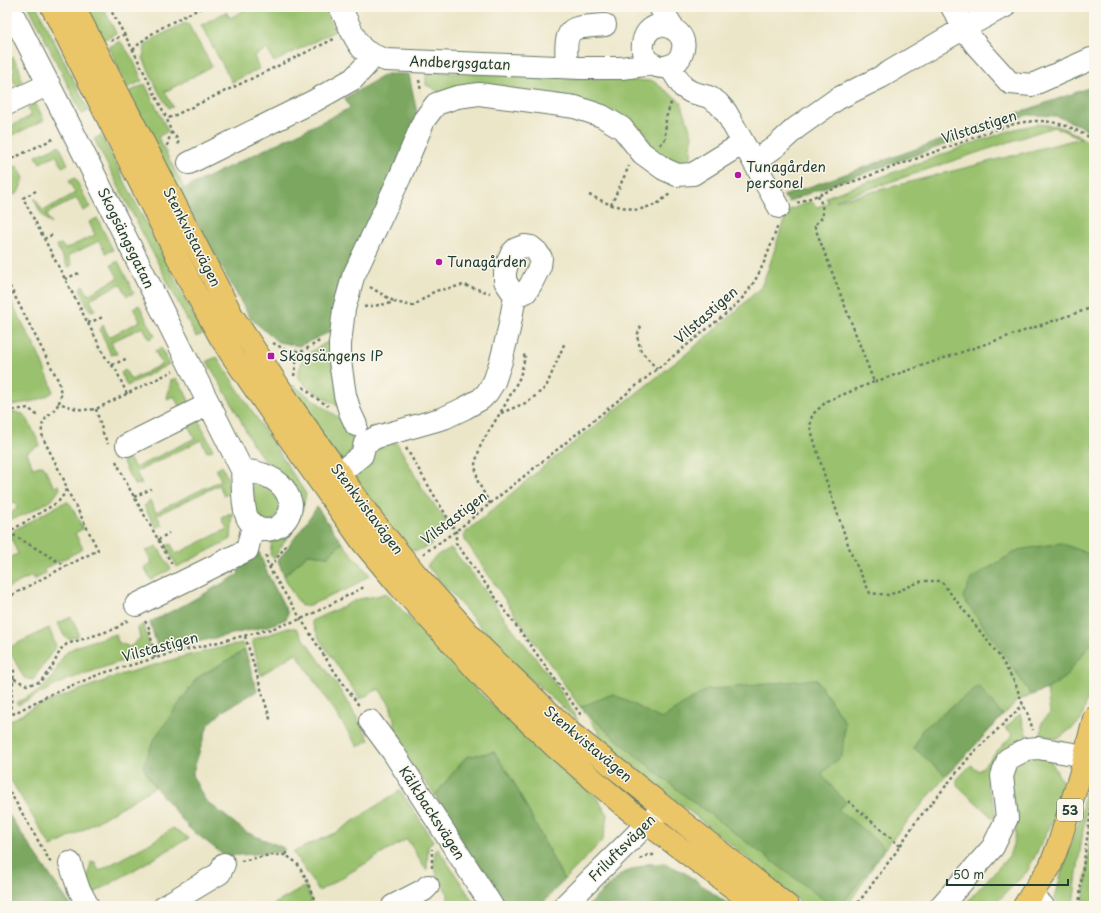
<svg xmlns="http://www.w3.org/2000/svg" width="1101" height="913" font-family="'Playpen Sans',sans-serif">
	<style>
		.green { fill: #9ac16d; stroke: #5c7f50; fill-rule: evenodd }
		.forest { fill: #7ba760; stroke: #4d724a }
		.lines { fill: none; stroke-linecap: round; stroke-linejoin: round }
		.minor-casing { stroke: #677868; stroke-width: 24 }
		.major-casing { stroke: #677868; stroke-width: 24 }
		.path { stroke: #677868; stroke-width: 2.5; stroke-dasharray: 3 3; stroke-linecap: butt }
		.minor { stroke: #fff; stroke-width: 22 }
		.major { stroke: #eac669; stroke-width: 22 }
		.poi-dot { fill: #b5179e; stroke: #fbf7ec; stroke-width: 1.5 }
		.labels { text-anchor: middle; stroke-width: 3; stroke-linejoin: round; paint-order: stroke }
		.shield { fill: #fbf7ec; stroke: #61756b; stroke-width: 1 }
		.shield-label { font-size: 13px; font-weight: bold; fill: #1f3d34 }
		.street-label { font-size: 14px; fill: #1f3d34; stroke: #fbf7ec }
		.poi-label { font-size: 14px; fill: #1f3d34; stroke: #fbf7ec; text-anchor: start }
	</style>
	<rect width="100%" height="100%" fill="#fbf7ec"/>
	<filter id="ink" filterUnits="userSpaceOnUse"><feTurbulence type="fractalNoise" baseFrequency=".025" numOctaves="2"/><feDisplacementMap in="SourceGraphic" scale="8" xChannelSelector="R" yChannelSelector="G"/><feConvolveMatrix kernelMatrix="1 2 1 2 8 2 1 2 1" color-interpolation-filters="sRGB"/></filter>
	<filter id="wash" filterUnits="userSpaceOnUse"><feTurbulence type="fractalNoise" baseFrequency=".012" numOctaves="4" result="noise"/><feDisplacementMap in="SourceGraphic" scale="16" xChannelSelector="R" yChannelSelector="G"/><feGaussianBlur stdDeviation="0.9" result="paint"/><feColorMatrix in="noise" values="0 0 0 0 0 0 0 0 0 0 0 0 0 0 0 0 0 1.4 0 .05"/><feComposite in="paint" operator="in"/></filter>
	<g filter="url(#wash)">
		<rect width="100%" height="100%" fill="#ece6c9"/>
		<path class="green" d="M29 7H37L89 111 82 114Z
			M86 7H103L116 33 103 40Z
			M250 7H324L335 31 274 62 267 49 254 56 259 69 232 82 201 25 226 12 230 18Z
			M187 22 212 66 165 92 173 107 169 108 159 93 143 58 145 46 151 40Z
			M120 41C131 55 136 64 142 81L127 88 109 47Z
			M13 57 19 67 22 83 17 87 10 74 15 71 9 60Z
			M430 72 653 81 681 102 692 135 691 158 677 167 659 157 631 127 442 93 426 85V76Z
			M145 84 168 131 158 137 184 188 179 191 129 92Z
			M32 102 36 104 44 120 7 138V128L31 116 28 108Z
			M1037 124 1058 126 1076 134 1094 146V584L1051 686 1065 677 1094 639V677L1081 721 1058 739 1041 735 1042 722 1050 713 1047 689 1017 701 946 776 885 848 848 905 849 906H805L761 869 607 745 584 711 580 707 514 613 465 540 464 534 538 471 686 354 733 314 761 287 770 264 783 223 790 210 811 201 817 207 828 203 826 197 982 140 1015 129ZM1054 127 1081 138 836 201V200Z
			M101 135 203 334 196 337 94 139Z
			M59 145 68 164 62 167 56 155 40 163 36 156Z
			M17 166 24 178 18 193 14 195 7 182V170Z
			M75 178 90 207 83 211 77 198 46 214 51 224C43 218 36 208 35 198L43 211 75 193 69 181Z
			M97 218 113 250 106 253 99 241 68 256 72 265 69 267 67 266 58 249 57 245 61 244 65 249 95 235 89 222Z
			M118 261 134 293 127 296 120 284 90 299 95 310 91 311 88 308 80 289 83 285 88 295 118 278 111 265Z
			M7 294 36 349 51 384 53 392C40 402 22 403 7 406Z
			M139 305 155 336 149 339 143 327 111 342 117 354 111 355 100 330 103 325 109 337 140 321 133 308Z
			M329 341 341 408 307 387 297 376 304 356Z
			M161 348 169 364 127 386 121 373 125 370 131 380 162 364 155 351Z
			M217 357 306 494 302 512 289 535 274 558 270 555 272 539 285 528 284 478 267 464 252 443 236 411 207 361Z
			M176 378 183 388 190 403 180 408 174 396 167 399 171 380Z
			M293 385 350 426 352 432 353 450 348 460H336L292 399Z
			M15 412 23 414 28 420 40 445 27 452 33 468 43 465 54 487 59 485 60 489 52 500 24 515 7 520V518L18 506 7 497V414Z
			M199 421 213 450 207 452 201 440 136 472 142 484 135 485 129 475 122 460 128 456 135 468 195 438 188 426Z
			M397 443 423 490 445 519 449 526 431 545 416 551 408 549 355 488V477L370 456 382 444Z
			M222 466 233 491 224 496 219 485 157 515 162 525 156 528 144 506 150 501 156 512 221 480 216 470Z
			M256 480 273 490 283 505 273 521 257 520 252 483Z
			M68 502 71 505 83 529 75 533 83 549 44 569 45 574 34 580 32 576 7 588V558L18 554 12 540 9 539 14 530 63 503Z
			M233 513 231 539 177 567 166 546 171 544 176 554 227 529 222 518Z
			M342 543 370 575 352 587 310 605 301 606 290 589 284 576 308 554 328 556Z
			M157 546 171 569 151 580 144 567 152 563 146 551Z
			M451 548 476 578 506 620 558 687 578 721 514 665 427 566 436 556Z
			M386 593 478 691 530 741 597 798 608 816 603 840 564 880 512 779 494 752 466 757 435 795 392 738 395 723 390 705 379 689 360 699 320 640 311 621 359 599 376 596Z
			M71 617 78 631V636L69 639 64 636 58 623Z
			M143 624 147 636 149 650 144 655 131 658 64 681 18 705 16 703C28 696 43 691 51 679 57 671 60 659 67 652 77 644 104 638 116 634L118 642 130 647 140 638 138 628Z
			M49 628 56 646 33 680 24 678 8 648Z
			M288 628H296L333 679 362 726 369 740 358 747 296 653 261 675 252 640Z
			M242 643 245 650 197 678 143 767 155 787 78 833 51 847 7 774V723L34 707 120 675 185 656Z
			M1020 714 1027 736C1020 743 1012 745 1005 750 995 757 990 773 986 784L994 803 996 821 957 785V779L971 765 979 771 1012 735 1005 728Z
			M1034 754 1051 761 1064 785 1056 815 1027 872 995 904 984 900 965 904 1009 856 1015 838 1017 819 1009 777 1020 759Z
			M1094 755C1094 773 1090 789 1087 807 1081 840 1077 873 1073 906H1059L1055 899 1061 874 1080 817Z
			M400 790 433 841 428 847 427 871 407 839 319 891 293 852 337 832Z
			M1094 818V906H1083L1091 832Z
			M173 828 189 838 91 895 86 887 91 862H95L99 871 152 842Z
			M437 847 476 906H447L448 894 438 879 433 861Z
			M306 886 312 901 304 906H271Z"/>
		<path class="forest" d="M386 74H409L418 118 378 207 338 286 333 332H330L299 346 278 342 250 318 179 191 350 108 345 98Z
			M1094 86V136L1081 126 1056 116 1028 115 814 191 789 202 783 196Z
			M317 507 342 543 328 556 308 554 284 576 278 561Z
			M1061 543 1094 556V639L1065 677 1051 687 1031 695 1007 658 963 598 971 579 1018 550Z
			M259 552 268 575 288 613 286 619 269 626 165 649 157 646 150 622 184 605 239 574 236 565 245 557Z
			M245 650 257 691 223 711 208 725 192 775 205 800 246 832 284 848V852L225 856 189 828 155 787 143 767 153 741 197 678Z
			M816 679 845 722 842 756 821 774 846 803 838 809 885 848 841 906H832L680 792 610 734 580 707 613 694 661 719 706 690Z
			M978 686 1003 715 946 776 914 748 922 730Z
			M494 752 512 779 564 880 540 906H500L435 795 466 757Z
			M7 812 62 893 71 906H7Z
			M665 863 685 873 731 906H587L621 874 647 864Z"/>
	</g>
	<g filter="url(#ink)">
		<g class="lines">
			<defs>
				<path id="minor" d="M9 7 72 130 242 470C243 482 242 509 248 519 261 541 291 527 291 504 291 502 289 498 288 496 281 478 259 472 242 470
					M340 7C346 18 353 37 361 47 367 54 377 57 386 60L581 68H621L653 64
					M660 7 674 29
					M952 7 964 28 976 45 1010 83 1032 85 1091 59
					M659 25C674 26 688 36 682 53 677 68 658 72 647 60 640 51 642 36 651 29 653 27 657 26 659 25Z
					M567 67C567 56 562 32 577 28 586 26 596 26 605 25
					M670 67 683 87 691 92 709 97 718 103 726 112 779 207
					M7 104 49 84
					M754 162 775 147 796 128 837 99 881 77 964 28 995 11 1004 7
					M189 163 314 101 353 79 367 64 370 54
					M356 425 350 412 345 395 340 361V344L344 309 353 277 400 177 424 120 436 104 457 97 479 94 575 107 602 116 622 128 642 153 664 169 677 175 693 174 743 143
					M127 445 209 404
					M339 473 362 455 365 443 377 437 444 418 465 408 481 399 487 393 494 382 501 361 509 329 515 296 526 292 531 284 540 266 541 258 537 252 531 247 524 246 516 249 512 253 507 264 505 272V281L515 296
					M136 605 247 550 253 526
					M370 721 393 752 492 906
					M70 863 78 887 88 906
					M1031 895 1043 906
					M165 906 220 873 224 864
					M393 906 424 890 428 886
					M564 906 647 824 663 807
					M941 906 993 847 1007 818 1002 776 1008 759 1027 749 1038 748 1085 756"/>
				<path id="major" d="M52 7 193 288 219 335 233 357 291 441 363 543 400 587 491 686 555 747 629 810 757 906
					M74 7 232 315 295 411 339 473 371 518 416 574 483 649 571 733 788 906
					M1024 906 1031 895 1050 867 1060 840 1080 775 1094 718"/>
			</defs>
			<use href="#minor" class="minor-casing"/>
			<use href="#major" class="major-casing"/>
			<path class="path" d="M109 7 133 50 167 119
				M111 41 123 35
				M133 50C151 30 179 19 203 7
				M419 80 421 92
				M171 132 176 137 180 147
				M660 145 665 139 666 118 672 100
				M167 146 171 132 167 119 334 39
				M7 161 55 138
				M36 191 23 198 107 360 116 370 127 394
				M589 195 611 205 629 166
				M818 195 822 205 823 217 814 225 874 382 1094 307
				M797 203C849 183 901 164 954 145 980 136 1010 121 1038 121 1059 121 1076 129 1094 140
				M611 205 638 210 657 204 671 193
				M44 239 54 234
				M65 279 79 273
				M7 281 59 382 61 395 59 403C73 408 80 411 96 409L173 371
				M370 287 395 302
				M364 307 387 304 395 302 413 306 435 291 464 285 490 293
				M88 323 103 317
				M641 326 637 336 641 351 657 369
				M273 343 288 351H303L321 340
				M112 365 128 358
				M294 376 298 351
				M874 382 827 401 812 415 810 427 825 477 852 556 870 593 889 595 922 581H941L1000 657 1015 683 1023 705 1027 712 1033 730
				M303 387 313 396 328 406
				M96 409 103 433 108 444
				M7 411 28 408 38 416
				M501 413 528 402 546 387 565 342
				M406 448 456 532V543L581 715
				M116 461 128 486 173 566
				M134 497 151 489
				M490 504 478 482 475 464 481 444 505 405 520 377 525 357 523 354
				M8 532 66 566
				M7 533 58 502 65 493 66 488 65 482 43 438C38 418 50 418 59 403
				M158 540 169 533
				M423 554 456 531 728 312C735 306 742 299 748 291 762 272 770 248 778 225
				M266 555 267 562 272 573 328 662 360 707
				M270 567 288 543
				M7 598 47 576 98 550 83 520 66 488
				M145 621 149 628 155 658
				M245 636 271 722
				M8 659 14 671 10 715
				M14 679 27 685 40 682 52 667 61 649 67 644 115 629 128 620
				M7 717 49 695 100 674 166 655 271 629 301 619 312 614 366 586
				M7 787 51 863
				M848 801 900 846
				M286 855V849
				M640 859 648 855H656
				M241 861 270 855H286L297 863 306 878 312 895 318 906
				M432 868V849
				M858 903 896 852 917 820 936 798 971 755 1023 705
				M979 906 985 905
				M1079 906 1082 875 1092 803"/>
			<use href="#minor" class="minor"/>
			<use href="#major" class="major"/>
		</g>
	</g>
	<g class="poi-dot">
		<circle cx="738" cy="175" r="4"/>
		<circle cx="439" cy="262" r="4"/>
		<rect x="267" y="352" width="8" height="8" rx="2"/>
	</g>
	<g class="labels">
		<rect class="shield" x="1057" y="799" width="26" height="22" rx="3"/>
		<g class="shield-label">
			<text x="1070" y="815">53</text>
		</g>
		<g class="street-label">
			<text transform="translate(460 63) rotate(2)" y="5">Andbergsgatan</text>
			<text transform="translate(979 127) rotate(-18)" y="5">Vilstastigen</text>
			<text transform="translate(192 237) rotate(63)" y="5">Stenkvistavägen</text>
			<text transform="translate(126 238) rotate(64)" y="5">Skogsängsgatan</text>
			<text transform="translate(706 315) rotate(-41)" y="5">Vilstastigen</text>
			<text transform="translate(367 509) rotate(53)" y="5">Stenkvistavägen</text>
			<text transform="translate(454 518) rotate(-37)" y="5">Vilstastigen</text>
			<text transform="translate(160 647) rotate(-15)" y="5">Vilstastigen</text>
			<text transform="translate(588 744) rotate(40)" y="5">Stenkvistavägen</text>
			<text transform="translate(432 813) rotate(57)" y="5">Kälkbacksvägen</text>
			<text transform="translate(622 848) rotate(-45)" y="5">Friluftsvägen</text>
		</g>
		<g class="poi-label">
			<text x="746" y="172">Tunagården<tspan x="746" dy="16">personel</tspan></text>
			<text x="447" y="267">Tunagården</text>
			<text x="279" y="361">Skogsängens IP</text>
		</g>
	</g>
	<rect width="1101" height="913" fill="none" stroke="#fbf7ec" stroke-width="24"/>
	<path d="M947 879v6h121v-6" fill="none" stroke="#1f3d34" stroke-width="2"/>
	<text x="953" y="879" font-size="12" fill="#1f3d34" stroke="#fbf7ec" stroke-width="3" paint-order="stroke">50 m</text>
</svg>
